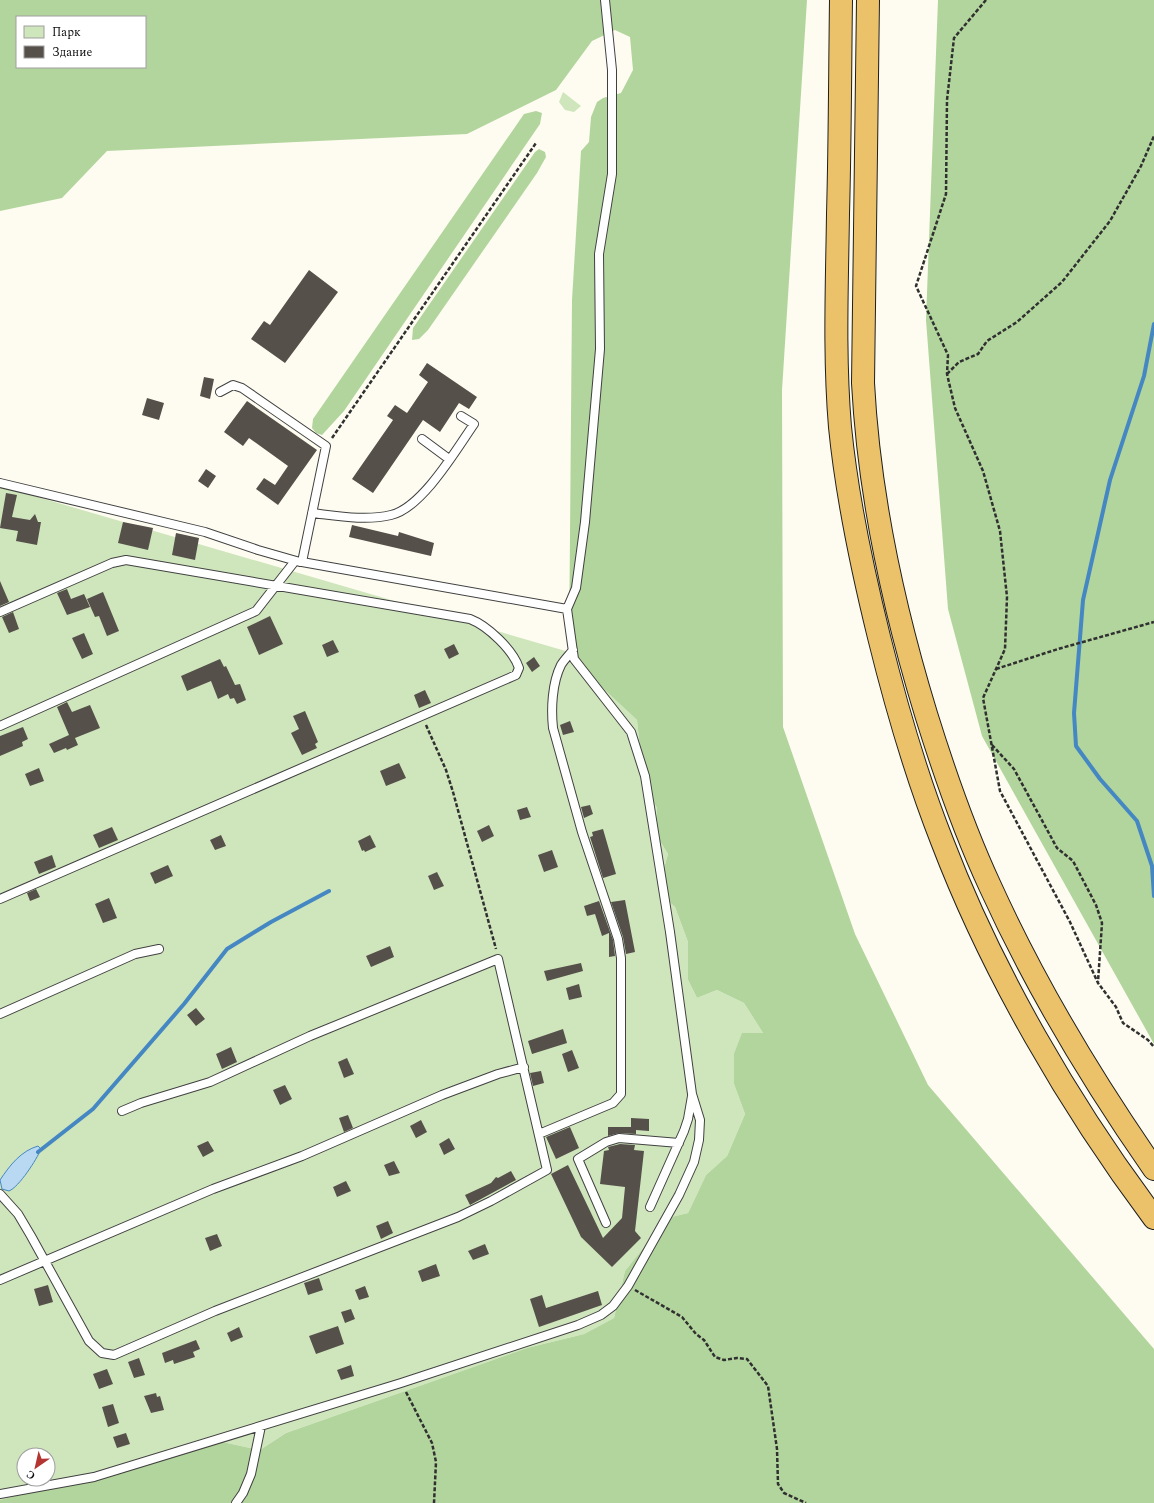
<svg xmlns="http://www.w3.org/2000/svg" width="1154" height="1503" font-family="Spectral,serif">
	<style>
		.green { fill: #cfe6bc; fill-rule: evenodd }
		.forest { fill: #b2d59d; fill-rule: evenodd }
		.water { fill: #b9d8f1; stroke: #4587c2 }
		.lines { fill: none; stroke-linecap: round; stroke-linejoin: round }
		.stream { stroke: #4587c2; stroke-width: 4 }
		.building { fill: #56504b }
		.service-casing { stroke: #414141; stroke-width: 10 }
		.trunk-casing { stroke: #1f1f1f; stroke-width: 24 }
		.path { stroke: #303030; stroke-width: 2.5; stroke-dasharray: 4 2; stroke-linecap: butt }
		.service { stroke: #fff; stroke-width: 8 }
		.trunk { stroke: #ebc26a; stroke-width: 22 }
	</style>
	<rect width="100%" height="100%" fill="#fefcf0"/>
	<path class="green" d="M563 92 581 106 574 112 565 110 559 102Z
		M0 486 569 652 594 680 637 720 644 788 657 808 655 833 668 854 662 875 660 893 675 907 688 942V980L697 998 717 990 744 1003 763 1033 734 1084 745 1114 727 1156 706 1175 688 1213 667 1218 625 1271 614 1318 584 1334 527 1348 286 1433 260 1450 218 1441 0 1500ZM24 1455H48V1479H24Z"/>
	<path class="forest" d="M0 0H807L782 390 783 727 855 934 928 1085 1154 1349V1503H0V1500L218 1441 260 1450 286 1433 527 1348 584 1334 614 1318 625 1271 667 1218 688 1213 706 1175 727 1156 745 1114 734 1084V1054L742 1033H763L744 1003 717 990 697 998 688 980V942L675 907 660 893 662 875 668 854 655 833 657 808 644 788 637 720 594 680 569 652 572 300 581 151 589 142 591 117 597 102 603 98 621 93 633 70 630 37 615 30 592 41 556 90 467 134 107 151 62 198 0 211ZM17 17H145V67H17Z
		M938 0H1154V1044L982 736 948 609 926 320Z
		M536 111 542 113 540 124 344 411 322 435 316 433 312 428 313 419 524 114Z
		M539 149 545 152 546 157 537 173 428 330 419 339 412 340 413 328 535 152Z"/>
	<path class="water" d="M38 1146 41 1149C37 1159 19 1187 9 1191L2 1189 0 1180C10 1165 21 1151 38 1146Z"/>
	<g class="lines">
		<path class="stream" d="M1154 324 1144 376 1110 480 1083 600 1074 713 1076 746 1100 779 1137 821 1152 866 1154 896
			M38 1152 93 1109 184 1004 227 949 271 922 329 891"/>
	</g>
	<path class="building" d="M309 270 338 292 285 363 251 339 264 321 270 325Z
		M427 363 477 397 469 409 459 403 440 432 423 420 373 493 352 479 393 420 387 416 395 405 407 413 428 382 419 375Z
		M204 377 214 379 210 399 200 396Z
		M147 398 164 403 159 420 142 415Z
		M247 401 317 450 278 505 256 489 264 478 275 485 288 466 249 438 243 446 224 432Z
		M206 469 216 476 208 488 198 481Z
		M6 493 17 495 12 517 30 520 35 514 38 522H41L37 545 16 541 18 531 0 528Z
		M123 522 153 528 148 550 118 543Z
		M352 525 398 536 399 532 434 543 431 556 349 537Z
		M176 533 199 538 195 560 172 555Z
		M0 581 9 602 0 606Z
		M67 589 71 599 84 594 90 607 67 615 57 593Z
		M103 592 119 631 107 636 99 616 95 617 87 599Z
		M13 612 19 629 9 633 2 617Z
		M270 616 283 644 259 655 247 627Z
		M84 633 93 654 82 659 72 638Z
		M333 640 339 652 327 657 322 645Z
		M454 644 459 654 449 659 444 649Z
		M534 657 540 666 532 672 526 663Z
		M220 659 224 667 226 666 235 685 240 684 246 700 237 704 234 698 230 699 228 694 218 699 211 681 187 691 181 676Z
		M425 690 431 703 419 708 414 695Z
		M67 702 72 712 90 705 100 728 75 738 78 745 67 750 66 748 54 753 49 744 69 735 57 707Z
		M305 711 318 742 315 744 317 748 302 755 291 733 299 729 293 716Z
		M570 721 574 732 563 735 560 725Z
		M23 727 28 739 22 742 23 746 0 756V736Z
		M399 763 406 778 386 786 380 771Z
		M39 768 44 781 30 786 25 774Z
		M590 805 593 814 584 818 581 807Z
		M527 807 531 817 520 820 517 810Z
		M489 825 494 836 482 842 477 831Z
		M112 827 118 840 99 848 93 835Z
		M603 829 616 874 603 878 590 837 593 836 592 832Z
		M221 835 226 846 215 850 210 840Z
		M370 835 376 847 365 852 364 850 362 851 358 841Z
		M552 850 558 867 544 872 538 855Z
		M52 855 56 867 39 874 34 862Z
		M168 865 173 876 155 884 150 873Z
		M437 872 444 886 434 890 428 876Z
		M36 889 40 897 30 901 27 893Z
		M109 898 117 918 103 923 95 904Z
		M625 900 635 952 626 954 623 937 611 902Z
		M599 901 613 940 615 956 609 957V933L602 936 595 914 587 916 584 906Z
		M390 946 394 957 371 967 366 956Z
		M581 963 583 971 547 981 544 971Z
		M579 984 582 997 569 1000 566 988Z
		M196 1008 205 1019 196 1026 187 1015Z
		M563 1029 567 1043 532 1054 528 1041Z
		M231 1047 237 1062 222 1069 216 1054Z
		M572 1050 579 1068 568 1072 562 1054Z
		M347 1058 354 1074 344 1078 338 1062Z
		M541 1071 544 1083 533 1086 530 1073Z
		M285 1085 292 1099 280 1105 273 1090Z
		M348 1115 353 1128 344 1132 339 1118Z
		M631 1118 649 1119V1131L636 1130V1134L619 1133 608 1136V1127H631Z
		M421 1120 427 1132 416 1138 410 1126Z
		M570 1127 579 1148 556 1159 546 1137Z
		M449 1138 455 1149 444 1155 439 1144Z
		M208 1141 214 1151 203 1157 197 1146Z
		M620 1144 635 1145 634 1150 644 1151 635 1231 641 1238 612 1267 581 1237 551 1174 568 1165 603 1238 622 1218 625 1187 600 1184 604 1151 609 1150 608 1147Z
		M394 1161 400 1173 389 1176 384 1165Z
		M511 1171 516 1180 470 1205 465 1195 491 1183 496 1177 498 1178Z
		M346 1181 351 1191 337 1197 333 1187Z
		M388 1221 393 1233 381 1239 376 1226Z
		M217 1234 222 1246 210 1251 205 1238Z
		M485 1244 489 1254 473 1260 468 1251Z
		M436 1264 440 1276 422 1282 418 1271Z
		M319 1278 323 1290 308 1295 304 1283Z
		M48 1285 53 1302 39 1306 34 1289Z
		M365 1286 369 1297 359 1300 355 1290Z
		M598 1291 602 1305 539 1327 530 1299 542 1295 546 1308Z
		M351 1309 355 1319 345 1323 341 1312Z
		M338 1326 344 1344 316 1354 309 1336Z
		M239 1327 243 1337 231 1342 227 1333Z
		M196 1340 200 1349 193 1352 195 1357 174 1364 173 1360 165 1363 162 1353Z
		M139 1358 145 1375 134 1378 128 1362Z
		M351 1365 354 1376 341 1380 337 1370Z
		M107 1369 113 1384 99 1389 93 1374Z
		M156 1393 157 1397 160 1396 164 1410 151 1413 144 1396Z
		M113 1404 119 1423 108 1427 102 1407Z
		M126 1433 130 1444 117 1448 113 1437Z"/>
	<g class="lines">
		<defs>
			<path id="service" d="M220 392 233 385 242 388 326 446 302 562 567 609
				M422 439 449 459
				M0 483 205 532 258 550 300 562
				M312 513C338 516 366 521 391 515 422 508 456 450 474 424L461 416
				M0 612 112 563 126 560 470 619C488 626 513 650 519 668L516 675 0 899
				M0 726 256 611 295 561
				M0 1014 135 954 159 949
				M539 1134 613 1103 621 1094V958L618 939 582 832 553 728C551 709 552 683 561 665 564 660 569 655 573 650
				M0 1194 18 1214 31 1236 89 1341 102 1353 114 1355 215 1311 458 1217 491 1201 547 1170 498 959 310 1036 210 1082 141 1103 122 1111
				M650 1207 684 1131 688 1119 692 1096
				M606 1223 578 1159 606 1142 619 1138 679 1143
				M0 1280 213 1189 302 1156 442 1095 498 1074 524 1067
				M0 1494 94 1477 401 1383 578 1325 601 1315 613 1306 628 1286 679 1195 694 1162 699 1140 700 1120 692 1094 670 932 645 776 631 732 574 659 567 609 576 588 585 522 600 349 599 254 612 174V70L605 0
				M236 1503 243 1493 251 1474 261 1426"/>
			<path id="trunk" d="M841 0C840 71 840 142 838 214 837 285 834 356 840 427 847 498 862 568 879 637 896 706 916 775 942 841 992 972 1070 1106 1154 1218
				M868 0 863 383C869 496 893 606 926 714 944 772 964 830 990 886 1035 985 1092 1080 1154 1169"/>
		</defs>
		<use href="#service" class="service-casing"/>
		<use href="#trunk" class="trunk-casing"/>
		<path class="path" d="M986 0 954 38 947 100 946 194 916 286 948 355 947 374 955 408 983 471 1000 531 1007 597 1005 649 983 698 1000 791 1070 922 1098 983 1116 1007 1123 1023 1148 1040 1154 1047
			M947 374 959 362 978 354 987 341 1017 322 1062 282 1110 221 1141 166 1154 136
			M332 438 536 143
			M996 669 1058 649 1154 622
			M426 725 446 770 453 792 496 949
			M992 745 1014 769 1057 848 1073 861 1096 905 1102 923 1098 982
			M635 1290 682 1317 696 1334 704 1340 715 1357 724 1360 737 1358 747 1359 768 1386 777 1449 778 1484 784 1493 806 1503
			M406 1392 432 1443 436 1462 434 1503"/>
		<use href="#service" class="service"/>
		<use href="#trunk" class="trunk"/>
	</g>
	<rect x="16" y="16" width="130" height="52" fill="#ffffff" stroke="#9f9f9f"/>
	<rect x="24" y="26" width="20" height="12" fill="#cfe6bc" stroke="#9f9f9f"/>
	<text x="52" y="36" font-size="12" fill="#0e0e0e">Парк</text>
	<rect x="24" y="46" width="20" height="12" fill="#56504b" stroke="#9f9f9f"/>
	<text x="52" y="56" font-size="12" fill="#0e0e0e">Здание</text>
	<g transform="translate(36 1467) rotate(214)"><circle r="19" fill="#ffffff" stroke="#9f9f9f"/>
	<path d="M0-3L7 15L0 10L-7 15Z" fill="#b33431"/>
	<text y="-6" font-size="11" font-weight="bold" text-anchor="middle" fill="#0e0e0e">С</text>
	</g>
</svg>
